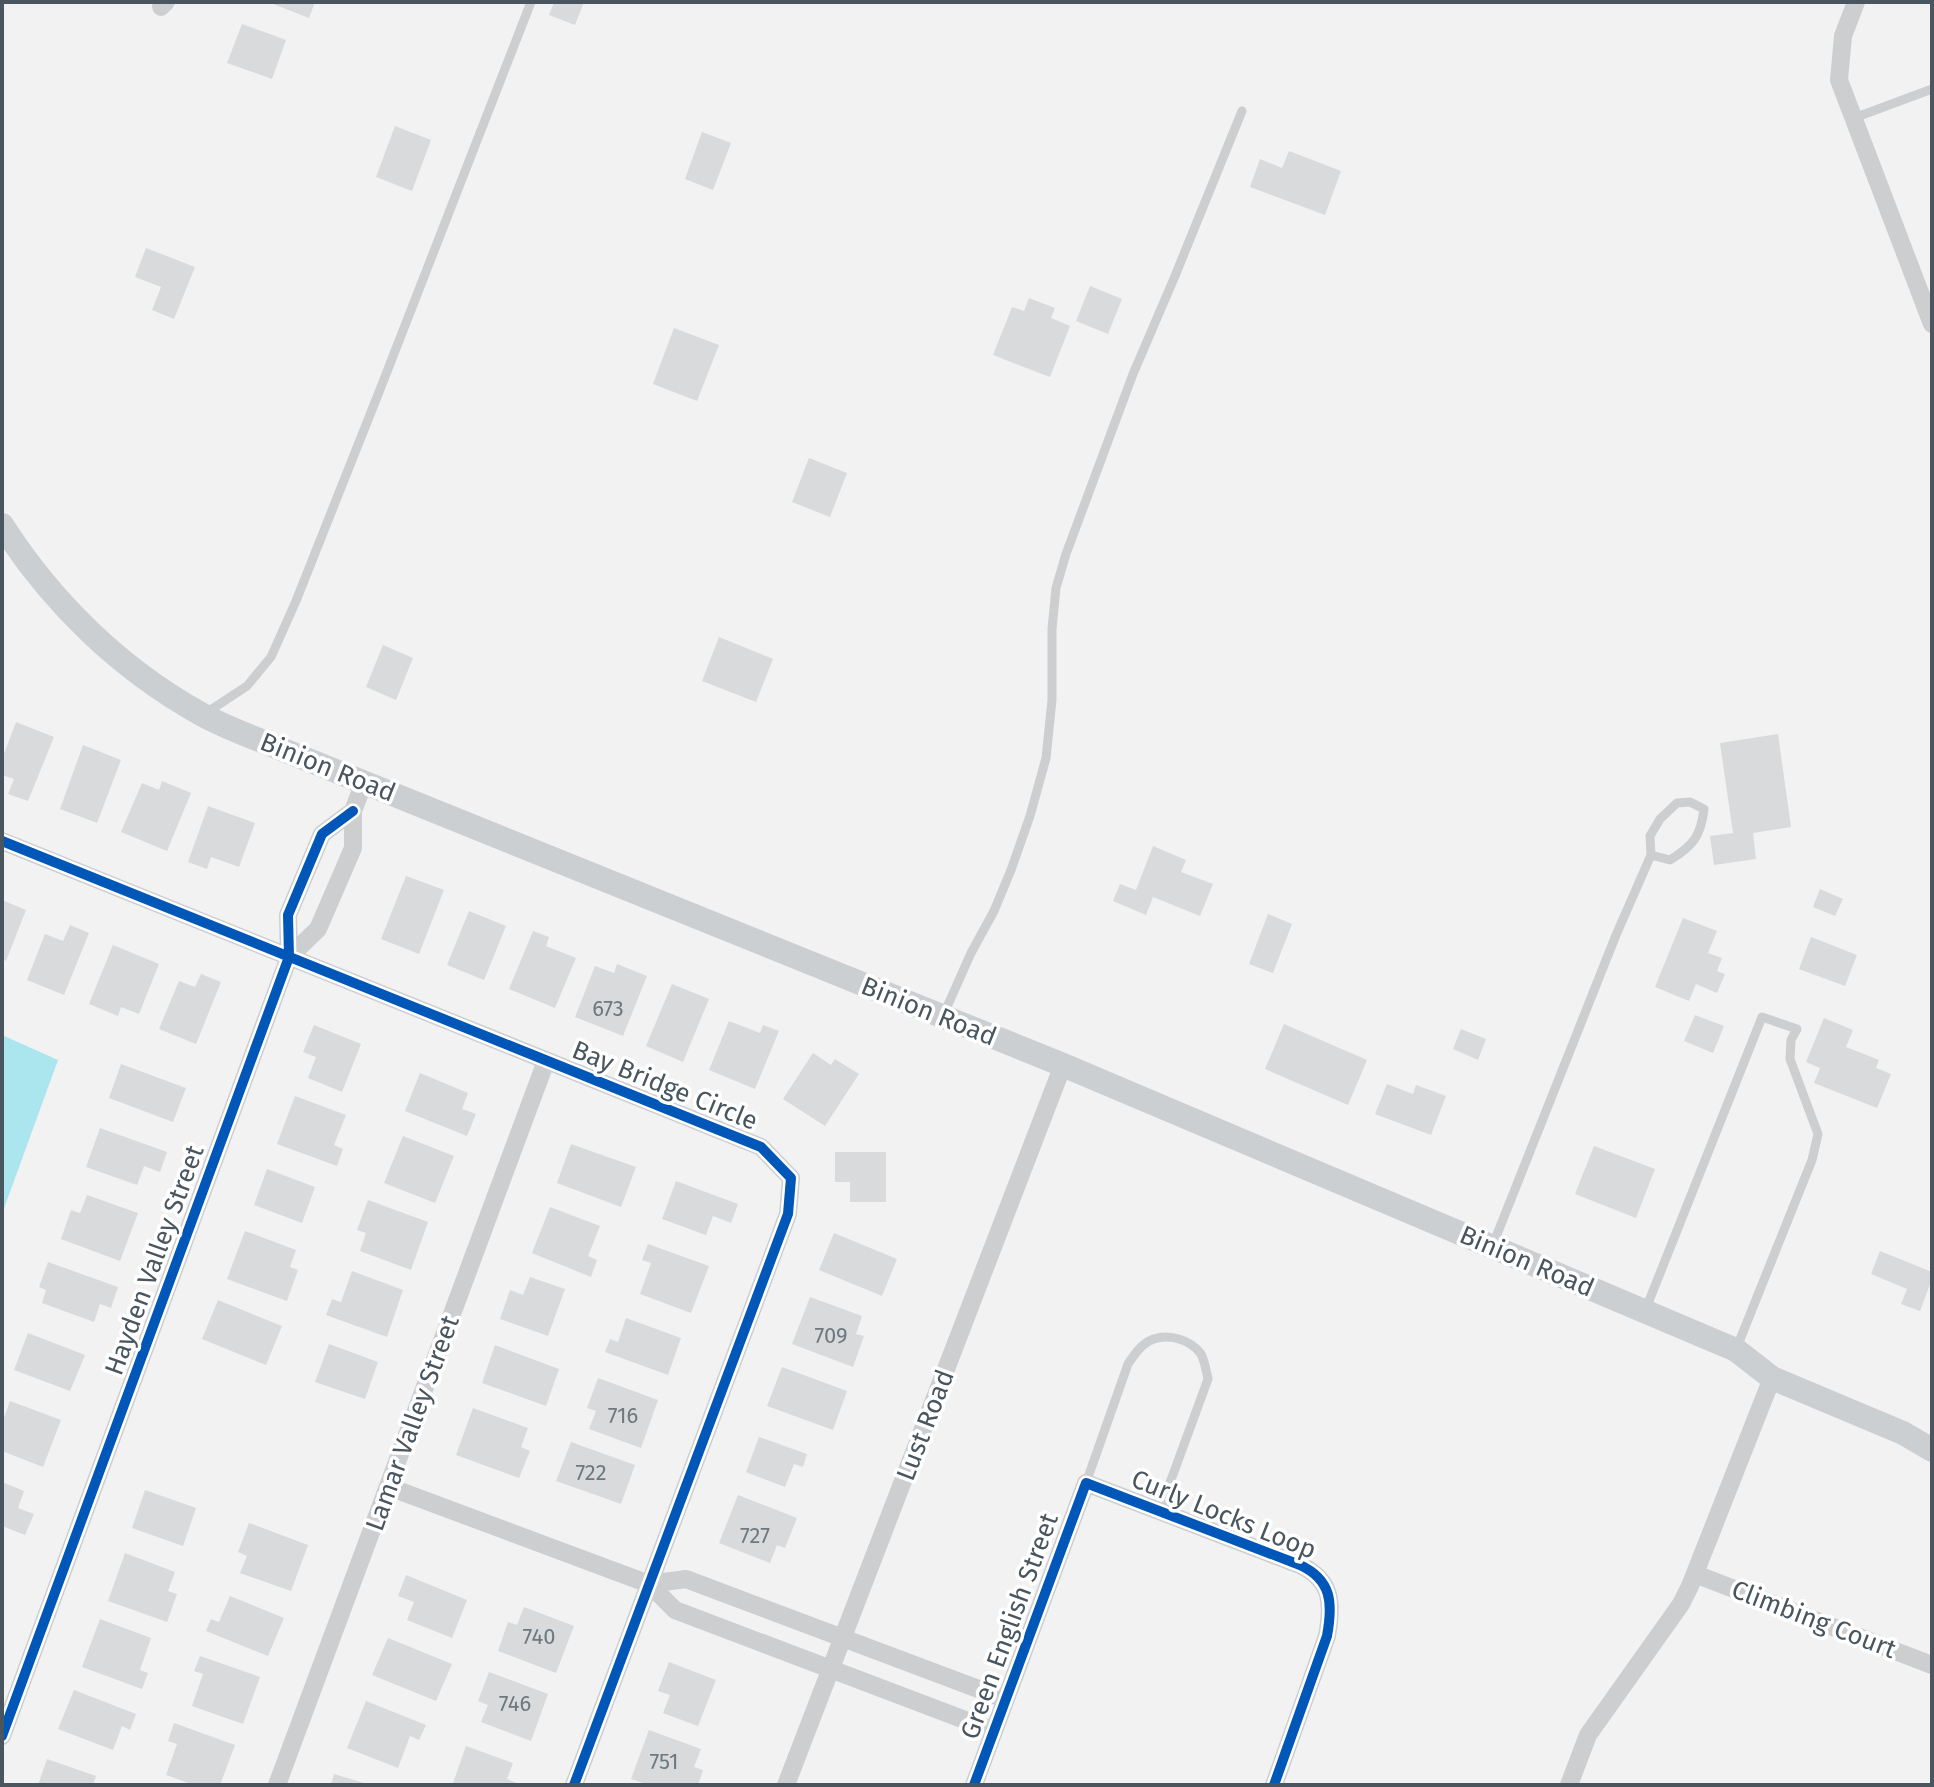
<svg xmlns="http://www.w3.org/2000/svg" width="1934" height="1787" font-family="'Fira Sans',sans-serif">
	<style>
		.water { fill: #abe5ee }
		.building { fill: #d8dadb }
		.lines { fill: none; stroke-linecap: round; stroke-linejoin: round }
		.service { stroke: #ccced0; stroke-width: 9 }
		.minor { stroke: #ccced0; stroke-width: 18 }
		.secondary { stroke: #cccfd2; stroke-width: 24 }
		.cycleway-casing { stroke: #fff; stroke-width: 15 }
		.cycleway { stroke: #0057b8; stroke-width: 10 }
		.labels { text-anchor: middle; stroke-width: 7; stroke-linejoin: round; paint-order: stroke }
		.number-label { font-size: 22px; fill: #6e787f }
		.street-label { font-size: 26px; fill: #49565f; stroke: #fff }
	</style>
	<rect width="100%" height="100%" fill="#f2f2f2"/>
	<path class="water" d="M2 1035 58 1060 2 1214Z"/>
	<path class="building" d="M268 2H315L309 18Z
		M554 2H584L575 25 549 15Z
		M242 24 286 40 272 79 227 63Z
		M395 126 431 140 412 191 376 177Z
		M702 132 731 143 713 190 685 179Z
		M1289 151 1341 171 1325 215 1250 187 1260 159 1282 168Z
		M146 248 195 267 174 319 152 310 161 287 135 277Z
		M1090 286 1122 299 1108 334 1076 321Z
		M1029 298 1055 308 1051 318 1070 326 1050 377 993 355 1012 307 1024 311Z
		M674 328 719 345 697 401 653 384Z
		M809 458 847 473 830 517 792 502Z
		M719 637 773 659 756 702 702 681Z
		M383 645 413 658 396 700 366 687Z
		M16 722 54 737 28 801 8 794 14 779 2 775V759Z
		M1778 734 1791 827 1753 833 1756 859 1714 865 1710 836 1733 833 1720 743Z
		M83 745 121 760 97 823 60 809Z
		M162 781 191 793 167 851 121 832 142 783 159 790Z
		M208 806 255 823 239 867 211 857 207 869 188 862Z
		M1153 846 1186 860 1181 872 1213 884 1200 916 1153 897 1146 915 1113 901 1120 884 1136 890Z
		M406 876 444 890 419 954 381 939Z
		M1820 889 1843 899 1835 916 1813 907Z
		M2 900 26 910 6 961 2 959Z
		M469 911 506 926 484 980 447 965Z
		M1268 914 1292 924 1273 973 1249 964Z
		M1683 918 1717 931 1708 953 1722 958 1717 971 1725 974 1717 993 1696 984 1689 1001 1655 987Z
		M70 925 89 933 64 995 27 980 45 934 63 941Z
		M533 931 549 937 546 946 576 958 555 1008 509 989Z
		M1811 937 1857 955 1845 986 1799 969Z
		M113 945 159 964 139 1014 121 1007 118 1016 89 1004Z
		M617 964 647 976 623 1036 575 1017 595 966 614 973Z
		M201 974 221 982 196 1044 159 1029 179 981 195 987Z
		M672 984 709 999 683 1062 646 1046Z
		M1695 1015 1724 1026 1713 1053 1684 1041Z
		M1824 1018 1853 1030 1846 1047 1879 1060 1876 1068 1891 1074 1877 1108 1814 1083 1820 1068 1806 1062Z
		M729 1021 760 1033 763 1025 779 1031 755 1089 709 1070Z
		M1284 1024 1367 1060 1348 1105 1265 1069Z
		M314 1025 361 1044 342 1092 308 1078 316 1057 303 1052Z
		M1461 1029 1486 1039 1478 1060 1453 1049Z
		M813 1053 831 1065 835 1059 859 1074 825 1126 783 1099Z
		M121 1064 186 1088 173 1122 109 1098Z
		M420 1073 468 1093 462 1109 476 1114 467 1136 405 1111Z
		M1387 1084 1413 1094 1416 1085 1446 1096 1431 1135 1375 1114Z
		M295 1096 346 1115 334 1145 343 1149 337 1166 277 1144Z
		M100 1128 167 1152 160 1172 144 1166 137 1185 86 1167Z
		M403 1136 454 1156 435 1203 384 1183Z
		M571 1144 636 1167 621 1207 557 1183Z
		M1594 1146 1655 1169 1636 1218 1575 1194Z
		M835 1152H886V1202H850V1182H835Z
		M267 1169 315 1187 302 1223 254 1205Z
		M676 1181 738 1204 731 1223 713 1216 706 1235 662 1219Z
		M87 1195 138 1213 120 1261 61 1239 71 1210 80 1213Z
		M368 1200 428 1222 411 1270 360 1251 366 1233 357 1230Z
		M550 1207 600 1226 588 1256 597 1260 591 1277 532 1253Z
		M245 1231 296 1250 290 1267 298 1270 287 1301 227 1279Z
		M834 1233 897 1259 882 1296 819 1270Z
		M648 1244 709 1266 691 1313 640 1294 651 1263 642 1260Z
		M1880 1251 1932 1272V1279L1920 1311 1901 1304 1907 1289 1871 1274Z
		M48 1262 118 1287 111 1308 100 1304 94 1322 42 1303 46 1290 39 1287Z
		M352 1271 403 1290 387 1337 326 1315 332 1299 341 1302Z
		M530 1277 565 1289 548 1336 500 1319 510 1290 523 1295Z
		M810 1297 862 1316 856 1334 864 1336 853 1367 792 1344Z
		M218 1300 282 1326 266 1365 202 1339Z
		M626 1318 681 1338 668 1375 605 1352 610 1339 618 1342Z
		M28 1333 85 1355 70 1391 14 1370Z
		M329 1344 378 1362 365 1399 315 1382Z
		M495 1345 559 1369 546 1406 482 1383Z
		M782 1367 847 1391 833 1430 767 1406Z
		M598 1378 658 1400 641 1448 589 1429 596 1411 587 1408Z
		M10 1401 61 1420 43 1467 2 1451V1423Z
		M473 1408 528 1428 521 1447 530 1451 519 1478 456 1455Z
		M759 1437 807 1454 803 1467 794 1464 785 1487 746 1472Z
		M571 1442 635 1465 621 1504 556 1481Z
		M2 1482 24 1491 18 1508 34 1514 25 1535 2 1526Z
		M145 1490 196 1508 183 1546 132 1528Z
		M738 1495 797 1518 785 1548 777 1545 770 1563 719 1543Z
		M249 1523 308 1545 291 1591 240 1573 247 1556 238 1552Z
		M125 1553 175 1572 168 1591 177 1594 167 1622 108 1601Z
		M406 1575 467 1600 452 1638 407 1620 414 1602 398 1596Z
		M230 1596 284 1618 268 1656 206 1631 211 1619 219 1622Z
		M524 1607 574 1626 556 1673 498 1651 508 1622 517 1625Z
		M100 1619 151 1638 140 1670 148 1673 142 1689 82 1667Z
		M388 1638 452 1664 436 1701 372 1675Z
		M200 1656 260 1677 243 1724 192 1706 203 1674 194 1671Z
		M669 1662 716 1680 698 1726 663 1713 670 1695 658 1691Z
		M489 1672 548 1694 531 1741 481 1722 488 1705 478 1701Z
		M74 1690 136 1714 130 1730 122 1726 113 1750 58 1729Z
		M366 1701 426 1725 419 1740 410 1736 398 1768 347 1748Z
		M174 1723 235 1745 220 1785H194L166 1775 177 1744 168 1741Z
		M649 1730 701 1749 694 1767 703 1770 698 1785H649L631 1779Z
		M466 1746 513 1763 507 1779 522 1785H459L453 1783Z
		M47 1759 96 1776 93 1785H38Z
		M334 1774 367 1784V1785H331Z"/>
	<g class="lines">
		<path class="service" d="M1854 118 1932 89
			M206 713 247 686 271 657 296 601 381 387 531 2
			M943 1016 971 953 994 911 1011 870 1030 816 1046 758 1052 700V629L1056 588 1066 554 1133 374 1175 276 1242 111
			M1492 1247 1616 935 1651 855 1670 860C1693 846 1701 836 1704 809L1690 802 1677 803 1660 819 1650 836 1651 855
			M1645 1311 1762 1017 1797 1029 1791 1040 1790 1059 1818 1134 1812 1160 1737 1347
			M1086 1483 1128 1364C1134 1355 1140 1346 1149 1341 1166 1332 1190 1339 1201 1354 1205 1362 1206 1370 1208 1379L1160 1510"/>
		<path class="minor" d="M1856 2 1843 36 1839 80 1932 324
			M161 7 166 2
			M2 841 761 1147 791 1178 788 1214 574 1785
			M289 957 318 929 353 848V811L364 782
			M389 1487 649 1584 675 1610 994 1731
			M1695 1574 1932 1665
			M649 1584 686 1579 1005 1699
			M2 1736 289 957 288 915 322 834 353 811
			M277 1785 546 1061
			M786 1785 1063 1065
			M974 1785 1086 1483 1300 1565C1332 1580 1333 1603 1327 1636L1274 1785
			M1569 1785 1588 1735 1681 1604 1690 1586 1772 1378"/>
		<path class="secondary" d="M2 525C52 603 120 669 201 714 228 729 258 739 286 751L1063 1065 1736 1350 1772 1378 1903 1433 1932 1450"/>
		<defs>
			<path id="cycleway" d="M2 841 761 1147 791 1178 788 1214 574 1785
				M2 1736 289 957 288 915 322 834 353 811
				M974 1785 1086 1483 1300 1565C1332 1580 1333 1603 1327 1636L1274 1785"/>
		</defs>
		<use href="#cycleway" class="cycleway-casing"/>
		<use href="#cycleway" class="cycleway"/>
	</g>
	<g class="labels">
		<g class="number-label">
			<text x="608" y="1016">673</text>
			<text x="831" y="1343">709</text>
			<text x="623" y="1423">716</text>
			<text x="591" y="1480">722</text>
			<text x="755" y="1543">727</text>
			<text x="539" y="1644">740</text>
			<text x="515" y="1711">746</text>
			<text x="664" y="1769">751</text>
		</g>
		<g class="street-label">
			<text transform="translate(328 767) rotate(22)" y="9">Binion Road</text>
			<text transform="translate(929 1011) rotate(22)" y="9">Binion Road</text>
			<text transform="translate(665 1085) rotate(22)" y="9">Bay Bridge Circle</text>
			<text transform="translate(154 1260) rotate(-70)" y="9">Hayden Valley Street</text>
			<text transform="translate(1527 1261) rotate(23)" y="9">Binion Road</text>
			<text transform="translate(412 1423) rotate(-70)" y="9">Lamar Valley Street</text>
			<text transform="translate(925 1425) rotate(-69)" y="9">Lust Road</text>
			<text transform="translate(1224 1514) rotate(22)" y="9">Curly Locks Loop</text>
			<text transform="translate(1814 1619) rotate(21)" y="9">Climbing Court</text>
			<text transform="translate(1009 1626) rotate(-70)" y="9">Green English Street</text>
		</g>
	</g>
	<rect width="1934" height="1787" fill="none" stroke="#49565f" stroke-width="8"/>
</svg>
